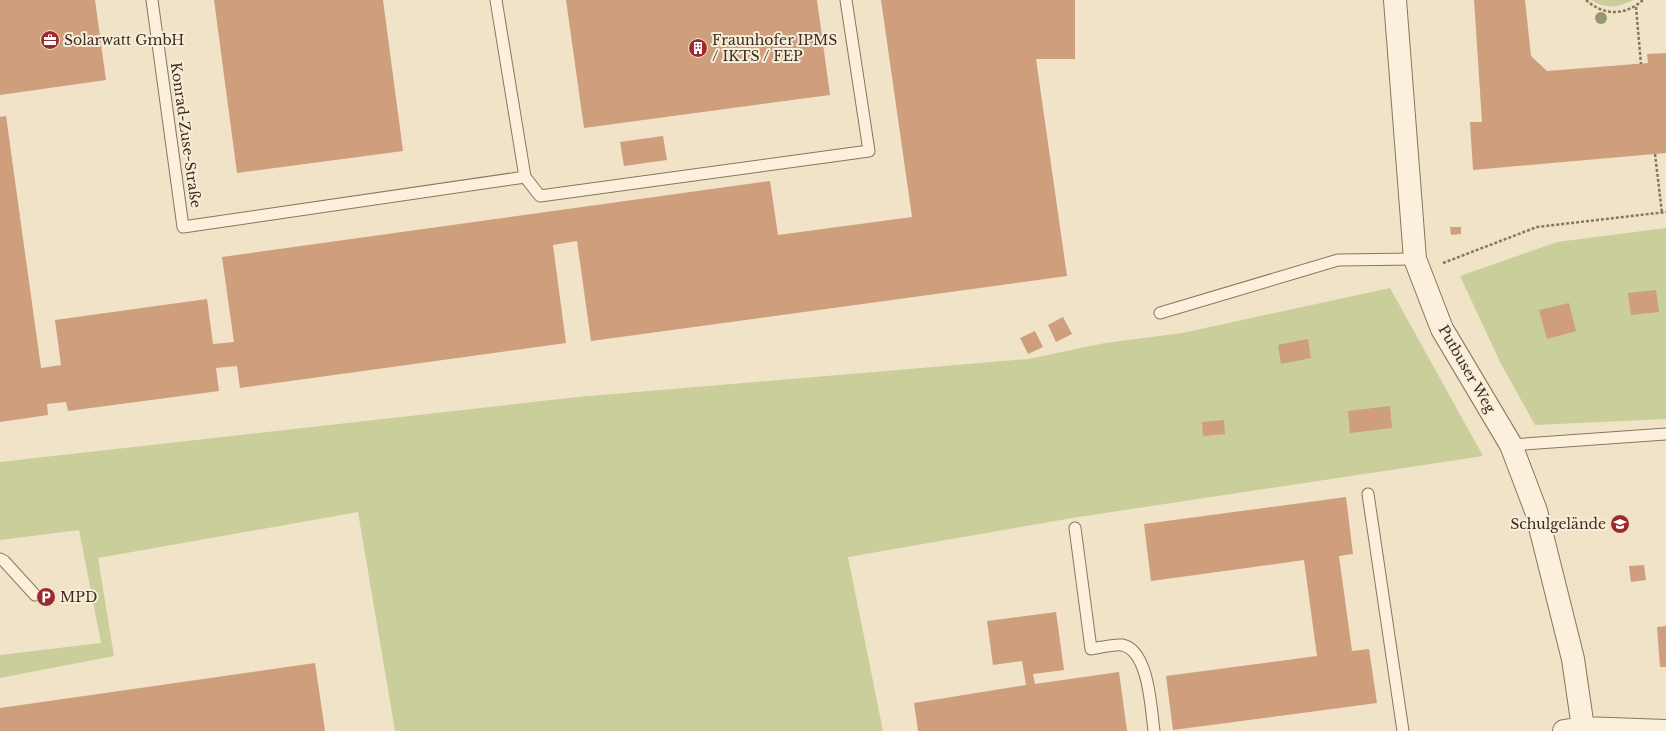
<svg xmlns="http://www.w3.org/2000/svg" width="1666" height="731" font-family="'Libre Baskerville',serif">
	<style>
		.green { fill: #c9ce9b }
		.building { fill: #ce9e7d }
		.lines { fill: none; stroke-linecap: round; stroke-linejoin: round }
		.service-casing { stroke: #8c755c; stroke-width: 13 }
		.minor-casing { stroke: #8c755c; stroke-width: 24 }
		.path { stroke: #8c755c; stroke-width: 2.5; stroke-dasharray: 3 2; stroke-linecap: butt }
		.service { stroke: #faf0dc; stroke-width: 11 }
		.minor { stroke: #faf0dc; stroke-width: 22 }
		.tree { fill: #96976f }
		.labels { text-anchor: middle; stroke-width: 4; stroke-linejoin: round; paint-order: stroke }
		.poi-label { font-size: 14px; fill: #3d2d20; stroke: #f7edd8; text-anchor: start }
		.street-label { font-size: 14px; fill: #3d2d20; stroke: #f7edd8 }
	</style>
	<rect width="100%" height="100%" fill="#f0e3c8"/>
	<path class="green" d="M1591 0H1634C1617 7 1608 10 1591 0Z
		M1666 228V419L1535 425 1501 364 1460 276 1557 242Z
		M1390 288 1483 456 1072 518 848 557 883 731H395L358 512 98 558 114 656 0 678V655L101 643 79 530 0 540V462L578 397 1028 359 1105 343 1182 333Z"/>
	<path class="building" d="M0 0H95L106 80 0 95Z
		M214 0H383L403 151 237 173Z
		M566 0H817L830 95 584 128Z
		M881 0H1075V59H1036L1067 276 591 341 577 241 553 245 566 343 240 388 237 366 216 368 219 391 68 411 66 402 47 404 48 415 0 422V117L6 116 41 368 61 365 55 320 207 299 213 344 234 342 222 257 770 181 778 235 912 217Z
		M1474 0H1525L1531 56 1547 71 1648 63 1647 54 1666 53V153L1473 170 1470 122H1482Z
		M663 136 667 160 624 166 620 142Z
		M1450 227H1461V234L1451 235Z
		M1656 290 1659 312 1631 315 1628 293Z
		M1569 303 1576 331 1547 339 1539 310Z
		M1063 317 1072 334 1056 342 1048 325Z
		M1035 331 1043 347 1028 354 1020 338Z
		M1308 339 1311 358 1281 364 1278 345Z
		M1390 406 1392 428 1350 433 1348 411Z
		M1224 420 1225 434 1203 436 1202 422Z
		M1346 497 1353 554 1339 556 1352 651 1369 649 1377 703 1173 730 1166 676 1317 656 1304 560 1151 581 1144 524Z
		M1644 565 1646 580 1631 582 1629 566Z
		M1056 612 1064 670 1033 674 1035 684 1119 672 1127 731H918L914 703 1026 685 1022 661 993 665 987 621Z
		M1666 626V667H1660L1657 627Z
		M315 663 325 731H0V708Z"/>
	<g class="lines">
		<defs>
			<path id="service" d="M152 0 183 227 525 177 540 196 869 151 846 0
				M496 0 525 177
				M1160 313 1338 260 1415 259
				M1511 445 1666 434
				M1368 494 1403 731
				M1075 528 1091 649C1098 648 1114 644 1122 645 1149 650 1151 709 1154 731
				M0 559 4 561 35 595"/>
			<path id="minor" d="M1395 0 1415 259 1442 329 1511 445 1536 511 1573 659 1583 728
				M1564 731 1583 728 1666 731"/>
		</defs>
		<use href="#service" class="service-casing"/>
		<use href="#minor" class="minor-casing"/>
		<path class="path" d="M1586 0C1604 16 1625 16 1643 0
			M1636 7 1641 64
			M1655 154 1662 213
			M1443 263 1537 227 1666 212"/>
		<use href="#service" class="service"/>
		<use href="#minor" class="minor"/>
	</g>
	<circle class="tree" cx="1601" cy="18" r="6"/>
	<defs>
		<symbol id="office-disc" viewBox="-11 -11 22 22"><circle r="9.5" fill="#9d2b2e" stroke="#f7edd8"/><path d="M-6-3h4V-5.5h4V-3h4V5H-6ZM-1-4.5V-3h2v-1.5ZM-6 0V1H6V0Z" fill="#fff"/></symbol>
		<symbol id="building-disc" viewBox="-11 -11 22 22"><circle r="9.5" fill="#9d2b2e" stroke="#f7edd8"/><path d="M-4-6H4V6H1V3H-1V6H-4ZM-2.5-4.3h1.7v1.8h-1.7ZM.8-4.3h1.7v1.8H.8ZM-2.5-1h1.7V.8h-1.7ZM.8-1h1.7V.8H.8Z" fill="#fff"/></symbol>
		<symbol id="school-disc" viewBox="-11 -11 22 22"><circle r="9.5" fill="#9d2b2e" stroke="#f7edd8"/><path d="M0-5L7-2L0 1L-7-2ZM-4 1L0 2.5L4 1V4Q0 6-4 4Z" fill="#fff"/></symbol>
		<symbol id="parking-disc" viewBox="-11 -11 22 22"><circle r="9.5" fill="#9d2b2e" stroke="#f7edd8"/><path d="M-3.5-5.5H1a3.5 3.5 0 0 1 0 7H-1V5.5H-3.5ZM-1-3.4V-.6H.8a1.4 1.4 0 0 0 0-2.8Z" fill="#fff"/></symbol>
	</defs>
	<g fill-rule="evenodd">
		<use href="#office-disc" x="39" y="29" width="22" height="22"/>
		<use href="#building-disc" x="687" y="37" width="22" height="22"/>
		<use href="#school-disc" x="1609" y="513" width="22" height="22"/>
		<use href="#parking-disc" x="35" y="586" width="22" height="22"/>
	</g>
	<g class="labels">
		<g class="poi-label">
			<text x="64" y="45">Solarwatt GmbH</text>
			<text x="712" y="45">Fraunhofer IPMS<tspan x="712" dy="16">/ IKTS / FEP</tspan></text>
			<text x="1606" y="529" text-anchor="end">Schulgelände</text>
			<text x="60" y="602">MPD</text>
		</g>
		<g class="street-label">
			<text transform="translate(186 135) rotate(82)" y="5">Konrad-Zuse-Straße</text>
			<text transform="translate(1467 369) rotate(60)" y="5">Putbuser Weg</text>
		</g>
	</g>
</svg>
